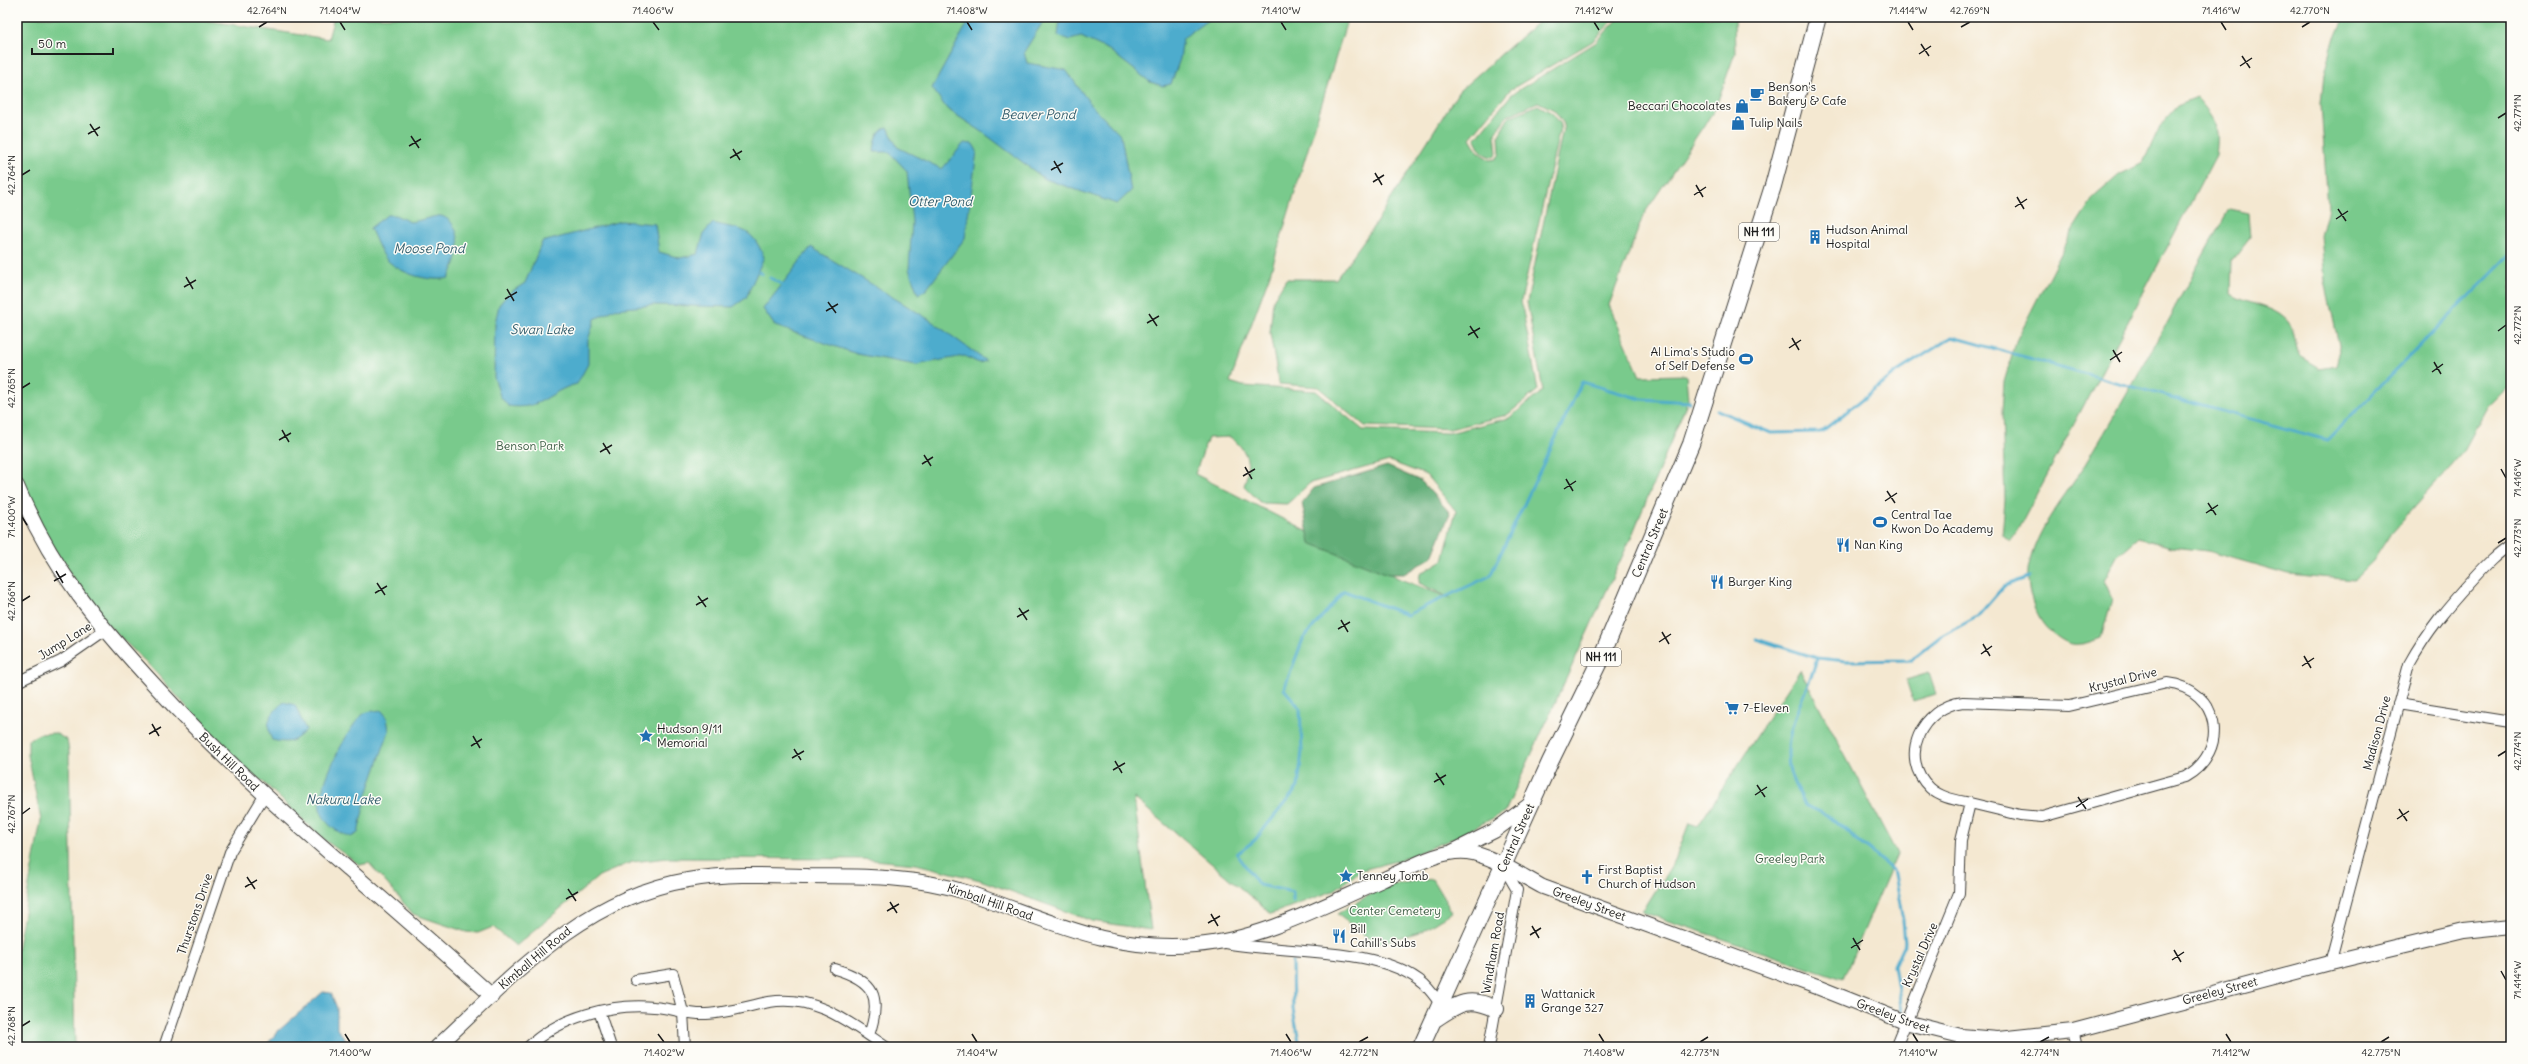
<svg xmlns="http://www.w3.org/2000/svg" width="2528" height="1064" font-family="Delius,sans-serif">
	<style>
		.green { fill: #79ca8c; stroke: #4a7354; fill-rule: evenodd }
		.forest { fill: #62ae78; stroke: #3f654a }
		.water { fill: #4eaccd; stroke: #356474 }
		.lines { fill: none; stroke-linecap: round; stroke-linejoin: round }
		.stream { stroke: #4eaccd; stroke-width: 3 }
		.street-casing { stroke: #3c3b37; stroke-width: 12 }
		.secondary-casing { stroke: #3c3b37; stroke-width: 16 }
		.primary-casing { stroke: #3c3b37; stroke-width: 18 }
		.street { stroke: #fff; stroke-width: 10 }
		.secondary { stroke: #fff; stroke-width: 14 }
		.primary { stroke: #fff; stroke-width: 16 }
		.ticks { fill: none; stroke: #1c1c1c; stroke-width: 1.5 }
		.labels { text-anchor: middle; stroke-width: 3; stroke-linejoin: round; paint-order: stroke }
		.shield { fill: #fdfcf7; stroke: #605f5e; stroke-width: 1 }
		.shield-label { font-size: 11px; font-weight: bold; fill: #1c1c1c }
		.poi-label { font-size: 12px; fill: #1c1c1c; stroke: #fdfcf7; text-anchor: start }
		.park-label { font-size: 12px; fill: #416249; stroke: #fdfcf7 }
		.street-label { font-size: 12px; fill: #1c1c1c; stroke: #fdfcf7 }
		.water-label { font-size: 13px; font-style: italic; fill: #325d6c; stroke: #fdfcf7 }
		.neatline { fill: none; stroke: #1c1c1c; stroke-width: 1.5 }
		.ticks-label { font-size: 10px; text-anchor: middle; fill: #1c1c1c }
	</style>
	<rect width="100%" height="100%" fill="#fdfcf7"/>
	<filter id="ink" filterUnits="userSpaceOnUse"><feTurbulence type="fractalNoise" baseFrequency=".025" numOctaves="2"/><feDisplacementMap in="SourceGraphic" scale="8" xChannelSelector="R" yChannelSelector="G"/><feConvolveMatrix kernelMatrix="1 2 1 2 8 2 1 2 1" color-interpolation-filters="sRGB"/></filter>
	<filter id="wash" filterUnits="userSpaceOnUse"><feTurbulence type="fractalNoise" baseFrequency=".012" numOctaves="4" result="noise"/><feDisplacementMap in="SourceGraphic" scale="16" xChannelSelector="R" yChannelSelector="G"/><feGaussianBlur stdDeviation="0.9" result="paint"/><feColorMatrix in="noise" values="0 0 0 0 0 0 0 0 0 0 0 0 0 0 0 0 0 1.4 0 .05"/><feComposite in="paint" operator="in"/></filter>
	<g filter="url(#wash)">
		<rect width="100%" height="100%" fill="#f4e8d1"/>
		<path class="green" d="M17 17H183L328 39 334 17H1348L1270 274 1230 382 1243 386 1316 391 1363 430 1449 433 1509 418 1543 391 1527 302 1564 124 1554 110 1538 102 1507 116 1495 133 1497 154 1494 157C1483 157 1479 148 1475 139L1512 94 1595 43 1620 17H1734L1735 53 1715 109 1644 214 1609 305 1640 376 1686 375 1688 400 1633 533 1505 812 1452 839 1400 860 1362 870 1333 891 1271 914 1134 798 1151 930 1092 921 980 880 916 864 863 859 668 858 632 862 599 876 516 946 493 927 478 933 466 932 413 914 369 863 360 865 323 839 263 782 220 753 186 706 147 663 95 613 24 502 17 478ZM1230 437C1249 451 1251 464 1244 486L1261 503 1287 504 1310 483 1389 461 1426 475 1456 511 1443 560 1420 574 1419 583 1452 599 1400 579 1195 474 1208 438Z
			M1540 17H1616L1593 41 1510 90 1470 138 1478 152 1490 160 1496 159 1500 154 1499 135 1509 117 1538 105 1552 113 1561 124 1521 301 1538 390 1507 415 1450 429 1365 426 1318 387 1279 384 1270 333 1273 300 1286 279H1336L1374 226 1459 91 1537 23Z
			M2344 17H2511V384L2487 408 2463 452 2391 533 2373 561 2354 580 2288 574 2208 551 2172 547 2138 538 2117 556 2104 581 2112 599 2101 638C2077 647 2070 648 2050 631 2035 620 2024 583 2029 565 2037 527 2065 497 2085 465 2136 382 2181 294 2229 209L2248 213 2250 238 2232 261 2231 294C2250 306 2275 305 2289 323 2295 331 2296 347 2299 356L2319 368 2336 365 2340 350 2325 281 2321 236 2328 208 2321 105 2324 74 2331 47Z
			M2197 98C2215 119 2220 126 2216 155L2018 530 2009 542 2002 536 2005 500 2002 411 2004 382 2017 339 2072 231 2094 197 2119 175 2143 163 2161 124 2177 106Z
			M1800 670 1897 854 1843 979 1642 912 1675 860 1689 823 1698 826Z
			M1929 673 1936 694 1913 701 1906 680Z
			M55 733 67 740 69 752 75 1047H17V951L41 820 28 755V740L39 734Z
			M1432 879 1452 912 1423 931 1376 944 1337 914 1386 885Z"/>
		<path class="forest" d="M1387 466 1421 481 1450 513 1432 557 1404 574H1388L1310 543 1302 503 1314 488Z"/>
		<path class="water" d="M971 17H1046L1024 52 1027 63 1066 70 1091 105 1121 136 1131 191 1117 204 1045 179 981 131 947 109 932 88Z
			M1057 17H1212L1183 38 1180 59 1171 84 1163 86 1150 82 1109 50 1081 37 1070 40 1058 36 1060 19Z
			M888 127 897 147 942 169 964 143 973 144 977 151 965 238 926 290 918 294 909 269 912 222 907 171 889 152H874C875 142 877 130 888 127Z
			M387 215H395L410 222C420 221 429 217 438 216 443 215 450 220 453 225 464 243 457 260 449 278 429 282 404 275 388 261 380 253 375 237 370 228Z
			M621 221 655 224 659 252 680 258 698 254 704 233 713 223C743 231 751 226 764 257L746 298 733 307 654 305 615 309 595 319 588 340V364L577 384C548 391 542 411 508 406L500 396 494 377 495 323 499 305 508 294 525 283 542 242Z
			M811 247 930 320 986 361 979 363 964 356 916 365 857 354 775 326 763 309Z
			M284 702 295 705 306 730C294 742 289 744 272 740 264 723 270 714 284 702Z
			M381 710 387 717 389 731 366 797 358 833 351 837C336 832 325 825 320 809 316 792 349 722 365 713 369 711 376 711 381 710Z
			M323 992 331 993 337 1008V1029L353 1047H265L277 1032Z"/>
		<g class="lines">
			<path class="stream" d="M759 272 762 274
				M770 278 782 284
				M1717 410 1771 433 1821 432 1897 372 1952 337 2327 440 2511 253
				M1756 639 1817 658 1847 661 1911 660 1941 636 1977 617 2004 586 2029 577
				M1817 658C1807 697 1777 735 1792 778 1795 787 1801 797 1805 805L1829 816 1893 870 1903 920 1905 942 1894 966 1903 1016
				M1293 901V892L1259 885 1237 854 1255 840 1298 787 1302 751 1300 708 1284 689 1303 639 1344 591 1407 615 1490 576 1582 382 1641 399 1690 402
				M1292 962 1293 1009 1300 1047
				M1906 1031 1909 1047"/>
		</g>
	</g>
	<g filter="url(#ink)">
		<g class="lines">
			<defs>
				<path id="street" d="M17 682 61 661 104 631
					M2398 704 2511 722
					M1225 943C1281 954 1379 945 1424 984 1430 990 1436 998 1441 1005
					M2330 963 2409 664C2427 631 2449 605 2474 578 2485 566 2497 553 2511 545
					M835 969C875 981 882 997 869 1035
					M636 980 673 974 683 1012 685 1047
					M599 1011 611 1047
					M2073 1031 2077 1047
					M164 1047 230 852 264 796
					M528 1047C559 1017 612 1003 654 1007 672 1008 688 1015 706 1014 728 1013 748 1006 769 1002 815 994 850 1023 886 1047
					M1489 1047 1517 890 1503 866
					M1896 1047 1959 893 1961 840 1970 803C1956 800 1941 798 1930 788 1897 757 1922 707 1963 702L2069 706 2167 683C2220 689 2231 751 2185 777L2042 817 2020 815 1970 803"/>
				<path id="secondary" d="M17 486C52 570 98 624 159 690 261 801 381 894 492 996
					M1452 852 1494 831 1532 803
					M437 1047C512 977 582 898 688 880 728 873 768 875 808 876 862 876 917 876 969 893 1049 920 1107 952 1195 945 1260 940 1323 906 1382 880 1406 870 1439 849 1467 852 1491 855 1522 876 1543 887L1817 987 1905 1022 1961 1036 1998 1039 2073 1031 2330 963 2463 931 2511 926"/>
				<path id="primary" d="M1435 1019C1459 1003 1469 996 1496 1009
					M1421 1047 1550 762 1600 660 1691 444 1773 186 1818 17"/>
			</defs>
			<use href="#street" class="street-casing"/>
			<use href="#secondary" class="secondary-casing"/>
			<use href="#primary" class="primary-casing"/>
			<use href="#street" class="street"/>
			<use href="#secondary" class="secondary"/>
			<use href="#primary" class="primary"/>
		</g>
	</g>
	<path class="ticks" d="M340 22 345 30M653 22 659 30M967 22 972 30M1281 22 1286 30M1594 22 1599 30M1908 22 1913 30M2221 22 2226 30M259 27 267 22M1961 27 1970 22M2302 27 2310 22M1921 44 1929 56M1919 54 1931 46M2242 56 2250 68M2240 66 2252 58M2498 118 2506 113M90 124 98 136M88 134 100 127M411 136 419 148M409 146 421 139M733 149 740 160M730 158 742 151M1054 161 1061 173M1051 170 1063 163M1375 173 1382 185M22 175 30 170M1373 182 1384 175M1696 185 1703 197M1694 195 1706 187M2017 197 2024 209M2015 207 2027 199M2338 209 2346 221M2336 219 2348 211M186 277 193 289M184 287 196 280M507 289 514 301M505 299 517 292M828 302 836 313M826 311 838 304M1149 314 1157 326M1147 323 1159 316M1470 326 1478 338M2498 331 2506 325M1468 335 1480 328M1792 338 1799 350M1789 348 1801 340M2113 350 2120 362M2110 360 2122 352M2434 362 2441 374M2432 372 2443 364M22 388 30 383M282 430 289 442M279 440 291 433M603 443 610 454M600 452 612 445M924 455 931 466M922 464 933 457M1245 467 1252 479M2501 469 2506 478M1243 476 1255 469M1566 479 1573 491M1564 489 1576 481M1887 491 1895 503M1885 501 1897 493M2208 503 2216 515M2206 513 2218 505M22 517 27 525M2498 543 2506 538M56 571 63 583M54 581 66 574M377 583 385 595M375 593 387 586M698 596 706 607M22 601 30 596M696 605 708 598M1019 608 1027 620M1017 617 1029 610M1341 620 1348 632M1338 629 1350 622M1662 632 1669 644M1659 642 1671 634M1983 644 1990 656M1981 654 1992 646M2304 656 2311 668M2302 666 2314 658M152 724 159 736M149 734 161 727M473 736 480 748M471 746 482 739M794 749 801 760M2498 756 2506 751M792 758 804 751M1115 761 1122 773M1113 770 1125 763M1436 773 1444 785M1434 782 1446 775M1757 785 1765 797M1755 795 1767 787M2078 797 2086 809M2076 807 2088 799M2399 809 2407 821M22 814 30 808M2397 819 2409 811M247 877 255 889M245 887 257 880M568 889 576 901M566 899 578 892M890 902 897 913M887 911 899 904M1211 914 1218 926M1208 923 1220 916M1532 926 1539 938M1530 935 1541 928M1853 938 1860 950M1851 948 1863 940M2174 950 2181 962M2172 960 2184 952M2501 971 2506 980M22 1026 30 1021M345 1034 350 1042M658 1034 664 1042M972 1034 977 1042M1286 1034 1291 1042M1599 1034 1604 1042M1913 1034 1918 1042M2226 1034 2231 1042M1359 1042 1368 1037M1700 1042 1708 1037M2040 1042 2049 1037M2381 1042 2389 1037"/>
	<defs>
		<symbol id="cafe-bare" viewBox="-9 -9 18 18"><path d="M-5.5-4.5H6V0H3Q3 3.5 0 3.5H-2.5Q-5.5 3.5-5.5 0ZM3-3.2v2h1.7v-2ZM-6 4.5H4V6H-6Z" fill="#1f6fb2" stroke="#fdfcf7" stroke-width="2.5" paint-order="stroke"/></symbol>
		<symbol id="shop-bare" viewBox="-9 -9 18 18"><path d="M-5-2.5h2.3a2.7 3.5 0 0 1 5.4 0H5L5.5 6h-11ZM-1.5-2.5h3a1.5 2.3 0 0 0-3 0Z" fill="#1f6fb2" stroke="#fdfcf7" stroke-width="2.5" paint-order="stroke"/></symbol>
		<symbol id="building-bare" viewBox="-9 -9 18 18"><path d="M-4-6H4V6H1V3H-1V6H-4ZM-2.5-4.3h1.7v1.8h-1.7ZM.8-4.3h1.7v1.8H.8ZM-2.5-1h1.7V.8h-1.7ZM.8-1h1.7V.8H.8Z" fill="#1f6fb2" stroke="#fdfcf7" stroke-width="2.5" paint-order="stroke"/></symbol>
		<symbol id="stadium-bare" viewBox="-9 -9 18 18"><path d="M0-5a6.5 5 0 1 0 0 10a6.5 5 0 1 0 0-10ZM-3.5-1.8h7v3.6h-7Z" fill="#1f6fb2" stroke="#fdfcf7" stroke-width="2.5" paint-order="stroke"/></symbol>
		<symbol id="restaurant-bare" viewBox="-9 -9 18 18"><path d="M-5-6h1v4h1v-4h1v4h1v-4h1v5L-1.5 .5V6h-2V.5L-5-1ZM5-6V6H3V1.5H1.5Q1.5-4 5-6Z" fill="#1f6fb2" stroke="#fdfcf7" stroke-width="2.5" paint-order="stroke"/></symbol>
		<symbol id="supermarket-bare" viewBox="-9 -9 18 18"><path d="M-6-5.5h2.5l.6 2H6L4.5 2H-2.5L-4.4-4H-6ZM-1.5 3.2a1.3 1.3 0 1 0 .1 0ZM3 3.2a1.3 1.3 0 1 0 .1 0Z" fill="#1f6fb2" stroke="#fdfcf7" stroke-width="2.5" paint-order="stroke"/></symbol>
		<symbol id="sight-bare" viewBox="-9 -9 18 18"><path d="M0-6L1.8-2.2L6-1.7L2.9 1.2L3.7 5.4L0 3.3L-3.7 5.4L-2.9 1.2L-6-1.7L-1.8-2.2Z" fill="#1f6fb2" stroke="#fdfcf7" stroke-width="2.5" paint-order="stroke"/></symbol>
		<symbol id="church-bare" viewBox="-9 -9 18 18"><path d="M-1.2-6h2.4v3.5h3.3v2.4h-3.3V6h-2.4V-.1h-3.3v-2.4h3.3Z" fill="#1f6fb2" stroke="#fdfcf7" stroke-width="2.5" paint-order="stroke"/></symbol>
	</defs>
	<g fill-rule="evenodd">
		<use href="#cafe-bare" x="1747" y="84" width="20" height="20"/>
		<use href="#shop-bare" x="1732" y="96" width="20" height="20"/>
		<use href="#shop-bare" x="1728" y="113" width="20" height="20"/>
		<use href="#building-bare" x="1805" y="227" width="20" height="20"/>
		<use href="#stadium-bare" x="1736" y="349" width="20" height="20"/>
		<use href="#stadium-bare" x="1870" y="512" width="20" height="20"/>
		<use href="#restaurant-bare" x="1833" y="535" width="20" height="20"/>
		<use href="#restaurant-bare" x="1707" y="572" width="20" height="20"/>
		<use href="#supermarket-bare" x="1722" y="698" width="20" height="20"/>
		<use href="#sight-bare" x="636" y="726" width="20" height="20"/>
		<use href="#sight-bare" x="1336" y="866" width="20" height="20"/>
		<use href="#church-bare" x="1577" y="867" width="20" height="20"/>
		<use href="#restaurant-bare" x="1329" y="926" width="20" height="20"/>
		<use href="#building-bare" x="1520" y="991" width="20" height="20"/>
	</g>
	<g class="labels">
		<g class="shield">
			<rect x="1739" y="223" width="40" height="18" rx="3"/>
			<rect x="1581" y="648" width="40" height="18" rx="3"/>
		</g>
		<g class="shield-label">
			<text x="1759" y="236">NH 111</text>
			<text x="1601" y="661">NH 111</text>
		</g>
		<g class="poi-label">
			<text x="1768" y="91">Benson's<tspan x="1768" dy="14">Bakery &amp; Cafe</tspan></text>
			<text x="1731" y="110" text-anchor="end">Beccari Chocolates</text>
			<text x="1749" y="127">Tulip Nails</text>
			<text x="1826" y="234">Hudson Animal<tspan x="1826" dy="14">Hospital</tspan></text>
			<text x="1735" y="356" text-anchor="end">Al Lima's Studio<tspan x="1735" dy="14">of Self Defense</tspan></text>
			<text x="1891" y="519">Central Tae<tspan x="1891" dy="14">Kwon Do Academy</tspan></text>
			<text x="1854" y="549">Nan King</text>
			<text x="1728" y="586">Burger King</text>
			<text x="1743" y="712">7-Eleven</text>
			<text x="657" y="733">Hudson 9/11<tspan x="657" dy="14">Memorial</tspan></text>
			<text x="1598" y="874">First Baptist<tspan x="1598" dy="14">Church of Hudson</tspan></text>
			<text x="1357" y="880">Tenney Tomb</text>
			<text x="1350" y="933">Bill<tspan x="1350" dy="14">Cahill's Subs</tspan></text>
			<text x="1541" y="998">Wattanick<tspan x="1541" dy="14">Grange 327</tspan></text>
		</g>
		<g class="park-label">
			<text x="530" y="450">Benson Park</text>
			<text x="1790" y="863">Greeley Park</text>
			<text x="1395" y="915">Center Cemetery</text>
		</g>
		<g class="street-label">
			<text transform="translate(1650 543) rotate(-67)" y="4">Central Street</text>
			<text transform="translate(65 641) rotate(-32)" y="4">Jump Lane</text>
			<text transform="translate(2123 680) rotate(-14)" y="4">Krystal Drive</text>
			<text transform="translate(2377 733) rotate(-75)" y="4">Madison Drive</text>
			<text transform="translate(229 762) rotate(44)" y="4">Bush Hill Road</text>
			<text transform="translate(1516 838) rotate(-66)" y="4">Central Street</text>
			<text transform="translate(990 902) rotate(19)" y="4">Kimball Hill Road</text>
			<text transform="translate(1589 904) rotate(20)" y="4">Greeley Street</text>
			<text transform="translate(195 914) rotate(-71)" y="4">Thurstons Drive</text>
			<text transform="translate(1493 953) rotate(-80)" y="4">Windham Road</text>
			<text transform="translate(1920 955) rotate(-66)" y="4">Krystal Drive</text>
			<text transform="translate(535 958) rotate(-40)" y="4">Kimball Hill Road</text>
			<text transform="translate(2220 991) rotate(-15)" y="4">Greeley Street</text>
			<text transform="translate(1893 1016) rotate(20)" y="4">Greeley Street</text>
		</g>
		<g class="water-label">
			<text x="1038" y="119">Beaver Pond</text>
			<text x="940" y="206">Otter Pond</text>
			<text x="429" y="253">Moose Pond</text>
			<text x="542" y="334">Swan Lake</text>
			<text x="343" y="804">Nakuru Lake</text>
		</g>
	</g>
	<rect width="2528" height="1064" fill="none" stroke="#fdfcf7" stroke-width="44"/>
	<path d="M32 48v6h81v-6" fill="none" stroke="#1c1c1c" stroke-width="2"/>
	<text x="38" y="48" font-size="12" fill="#1c1c1c" stroke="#fdfcf7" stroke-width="3" paint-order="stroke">50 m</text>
	<rect x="22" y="22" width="2484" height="1020" class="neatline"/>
	<g class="ticks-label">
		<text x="267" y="14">42.764°N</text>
		<text x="340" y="14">71.404°W</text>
		<text x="653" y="14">71.406°W</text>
		<text x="967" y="14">71.408°W</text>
		<text x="1281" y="14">71.410°W</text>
		<text x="1594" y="14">71.412°W</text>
		<text x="1908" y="14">71.414°W</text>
		<text x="1970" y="14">42.769°N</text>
		<text x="2221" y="14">71.416°W</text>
		<text x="2310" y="14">42.770°N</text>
		<text transform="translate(2517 113) rotate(-90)" y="4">42.771°N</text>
		<text transform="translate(11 175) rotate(-90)" y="4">42.764°N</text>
		<text transform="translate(2517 325) rotate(-90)" y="4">42.772°N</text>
		<text transform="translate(11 388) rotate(-90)" y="4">42.765°N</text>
		<text transform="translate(2517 478) rotate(-90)" y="4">71.416°W</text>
		<text transform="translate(11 517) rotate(-90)" y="4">71.400°W</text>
		<text transform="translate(2517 538) rotate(-90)" y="4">42.773°N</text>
		<text transform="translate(11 601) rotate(-90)" y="4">42.766°N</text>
		<text transform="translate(2517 751) rotate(-90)" y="4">42.774°N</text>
		<text transform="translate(11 814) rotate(-90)" y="4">42.767°N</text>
		<text transform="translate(2517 980) rotate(-90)" y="4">71.414°W</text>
		<text transform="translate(11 1026) rotate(-90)" y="4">42.768°N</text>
		<text x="350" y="1056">71.400°W</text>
		<text x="664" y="1056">71.402°W</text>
		<text x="977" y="1056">71.404°W</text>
		<text x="1291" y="1056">71.406°W</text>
		<text x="1359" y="1056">42.772°N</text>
		<text x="1604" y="1056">71.408°W</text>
		<text x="1700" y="1056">42.773°N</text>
		<text x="1918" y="1056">71.410°W</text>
		<text x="2040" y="1056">42.774°N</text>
		<text x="2231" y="1056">71.412°W</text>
		<text x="2381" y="1056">42.775°N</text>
	</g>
</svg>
